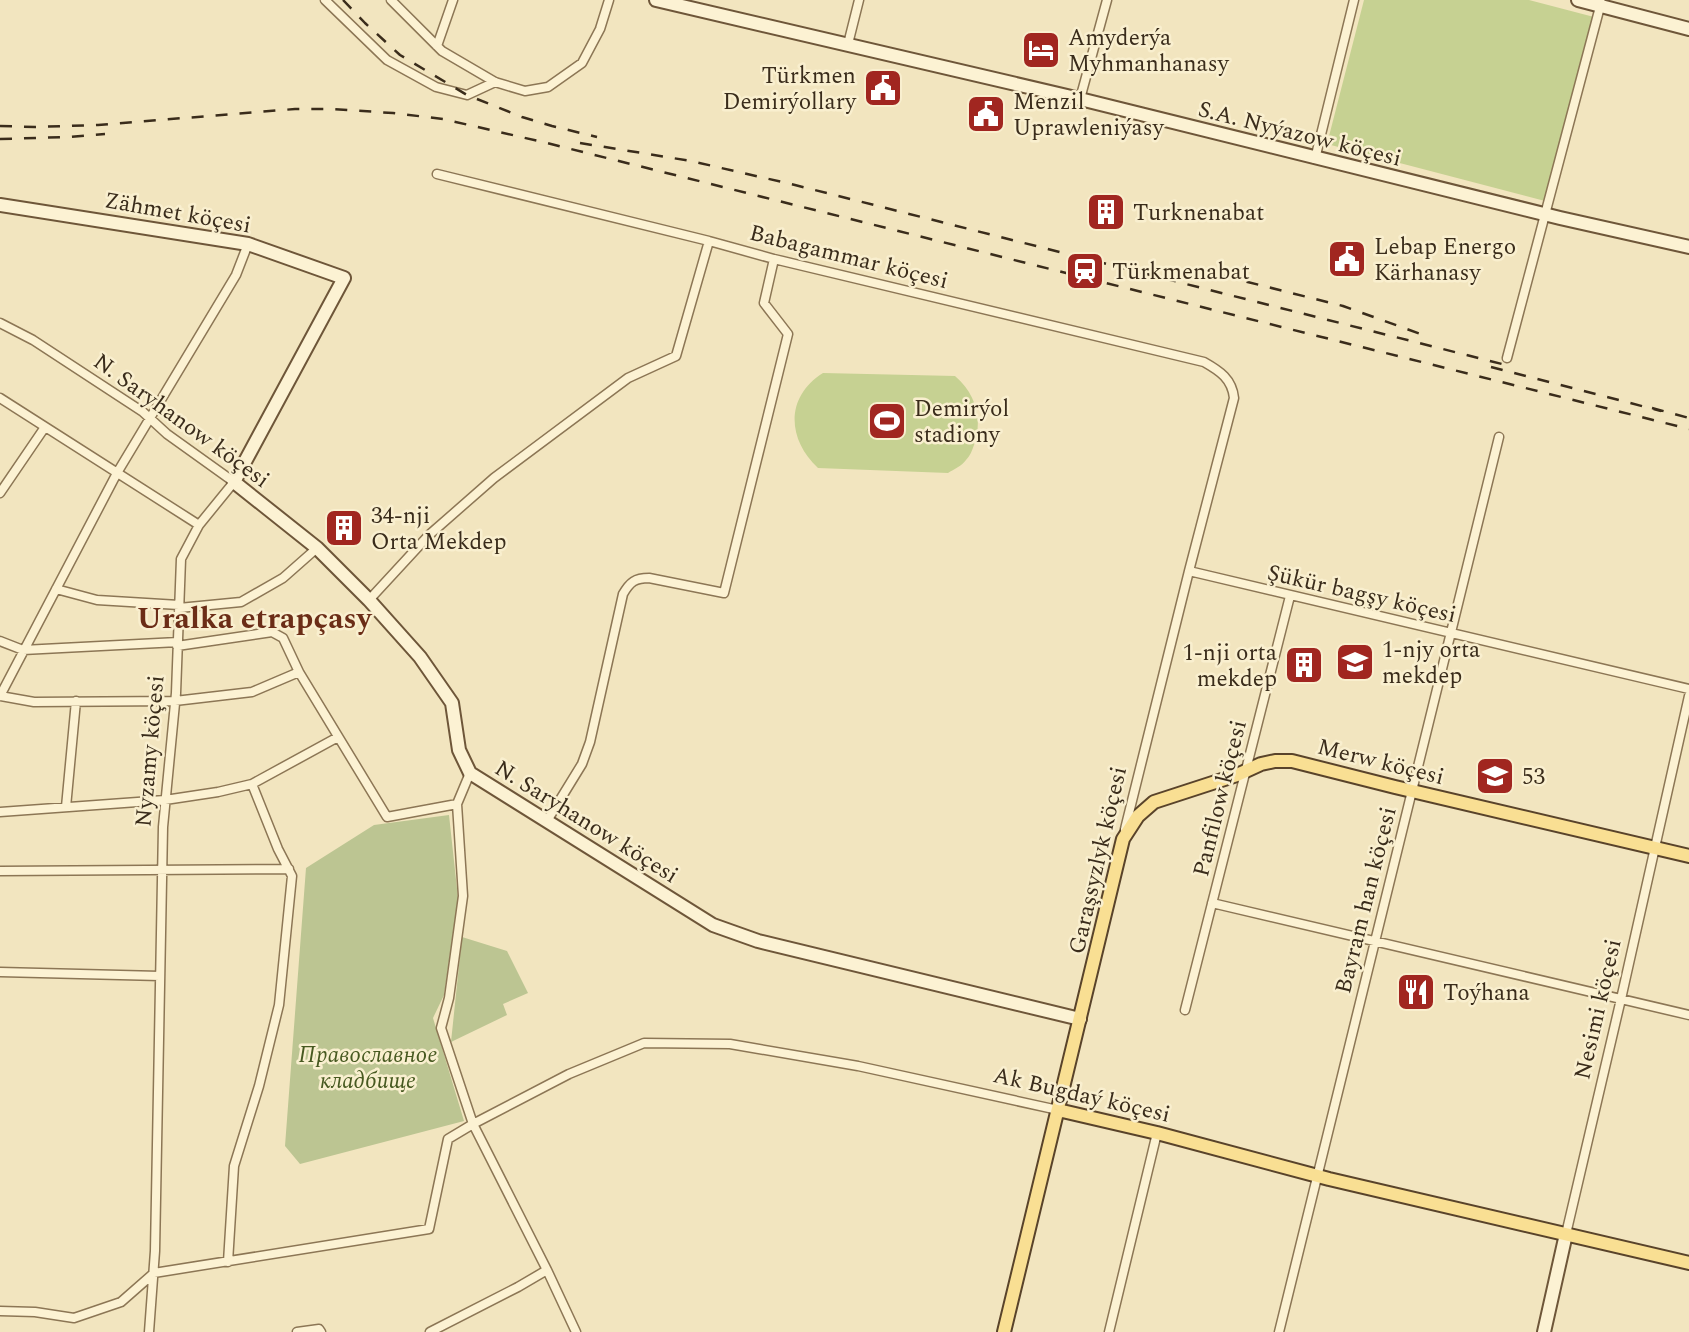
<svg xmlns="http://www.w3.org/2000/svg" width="1689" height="1332" font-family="Spectral,serif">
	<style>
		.green { fill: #c6d192 }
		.cemetery { fill: #bcc592 }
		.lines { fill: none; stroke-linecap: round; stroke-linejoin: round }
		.street-casing { stroke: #8c7655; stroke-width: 11 }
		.secondary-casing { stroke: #6e5639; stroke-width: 16 }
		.primary-casing { stroke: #59432a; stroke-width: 16 }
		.street { stroke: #fcf2d3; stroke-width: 8 }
		.secondary { stroke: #fcf2d3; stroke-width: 12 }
		.primary { stroke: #f9df93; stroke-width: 12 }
		.rail { stroke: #3a2c1b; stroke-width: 2.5; stroke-dasharray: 12 12; stroke-linecap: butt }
		.labels { text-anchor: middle; stroke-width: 5; stroke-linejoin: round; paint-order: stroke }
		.poi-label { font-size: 23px; fill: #3a2c1b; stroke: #f9efcf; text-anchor: start }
		.street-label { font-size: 23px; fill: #3a2c1b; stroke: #f9efcf }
		.park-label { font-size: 23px; font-style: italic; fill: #475920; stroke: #f9efcf }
		.district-label { font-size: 30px; font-weight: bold; fill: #6b2d17; stroke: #f9efcf }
	</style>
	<rect width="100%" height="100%" fill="#f2e5bf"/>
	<path class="green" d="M1364 0H1529L1594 17 1545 201 1327 144Z
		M823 373 955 376C976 394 983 419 974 445 972 451 970 456 966 460 962 466 954 469 948 473L818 468C787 439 785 397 823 373Z"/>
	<path class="cemetery" d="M449 815 458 898 444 995 433 1018 464 1121 300 1164 285 1146 306 868 374 825Z
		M462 937 507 951 528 993 503 1004 507 1015 451 1042Z"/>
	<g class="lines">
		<defs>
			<path id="street" d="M325 0 387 60 436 87 467 95 495 82
				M391 0 442 51 495 82 525 91 548 87 582 63 600 29 609 0
				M848 44 859 0
				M437 46 453 0
				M1080 99 1107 0
				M1315 159 1354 0
				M437 174 709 241 774 259 1204 362C1220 371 1232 379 1234 398L1189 571 1125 829
				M0 323 33 340 143 412 167 434 234 482 199 525 181 559 176 693 163 827 155 1251 149 1332
				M1507 358 1601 3
				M0 398 199 525
				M0 493 45 427
				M1189 571 1689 689
				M56 589 97 600 179 605
				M369 600 429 535 494 478 628 378 676 356 709 241
				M179 608 241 602 283 578 317 548
				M0 641 23 650 178 642
				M177 646 272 632 283 638 299 672
				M0 696 34 702 175 701 252 692 299 672 387 817 457 804
				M0 696 117 473 236 275 248 244
				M470 773 457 804 463 896 449 998 441 1028 473 1124 547 1270 576 1332
				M66 807 76 701
				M0 812 165 800 218 792 252 784 338 737
				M547 821 582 764 590 742 623 594C630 582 635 578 649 578L724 593 788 334 764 303 774 259
				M0 871 289 869
				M1212 903 1689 1015
				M0 972 160 976
				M1185 1010 1290 596
				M1566 1234 1621 999 1689 696
				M228 1262 234 1166 259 1086 279 1005 292 876 278 849 252 784
				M0 1311 35 1312 74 1318 121 1302 154 1273 429 1229 448 1139 473 1124 569 1074 644 1043 730 1044 858 1066 1058 1110
				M297 1332 319 1329 321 1332
				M430 1332 518 1287 547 1270
				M1109 1332 1157 1133
				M1279 1332 1499 437"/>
			<path id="secondary" d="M656 0 1080 99 1560 218 1689 247
				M1578 0 1689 29
				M0 205 248 244 344 278 234 482 317 548 369 600 420 657 452 703 459 750 470 773 713 925 758 941 1080 1019
				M1544 1332 1566 1234"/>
			<path id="primary" d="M1058 1110 1157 1133 1329 1179 1689 1263
				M1004 1332 1123 839 1138 816 1154 802 1237 775 1261 764 1275 761H1292L1395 787 1689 856"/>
		</defs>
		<use href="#street" class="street-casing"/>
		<use href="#secondary" class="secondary-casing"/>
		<use href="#primary" class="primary-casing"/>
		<use href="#street" class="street"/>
		<use href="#secondary" class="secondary"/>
		<use href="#primary" class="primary"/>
		<path class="rail" d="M343 0 365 23 400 55 467 95 522 117 552 126 597 137
			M0 126 35 127 98 125 295 109H330L393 113 443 119 547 143 1689 429
			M0 139 68 137 105 134
			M580 143 691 161 795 185 1502 364
			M1200 270 1343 306 1429 337
			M1491 367 1661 411
			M1652 408 1689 418"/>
	</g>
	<defs>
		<symbol id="hotel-square" viewBox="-11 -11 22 22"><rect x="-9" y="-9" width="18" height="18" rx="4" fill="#a12620" stroke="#f9efcf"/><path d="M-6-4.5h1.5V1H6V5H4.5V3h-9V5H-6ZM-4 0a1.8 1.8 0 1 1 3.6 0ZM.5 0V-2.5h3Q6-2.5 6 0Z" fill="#fff"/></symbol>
		<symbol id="civic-square" viewBox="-11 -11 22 22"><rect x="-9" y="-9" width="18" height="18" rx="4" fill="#a12620" stroke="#f9efcf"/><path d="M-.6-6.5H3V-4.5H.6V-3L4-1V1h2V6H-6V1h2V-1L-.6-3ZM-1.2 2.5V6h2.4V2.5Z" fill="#fff"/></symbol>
		<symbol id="building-square" viewBox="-11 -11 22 22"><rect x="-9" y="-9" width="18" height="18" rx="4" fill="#a12620" stroke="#f9efcf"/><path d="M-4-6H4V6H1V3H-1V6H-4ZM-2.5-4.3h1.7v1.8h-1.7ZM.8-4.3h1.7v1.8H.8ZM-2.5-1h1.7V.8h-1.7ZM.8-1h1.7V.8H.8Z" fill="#fff"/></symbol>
		<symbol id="station-square" viewBox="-11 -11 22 22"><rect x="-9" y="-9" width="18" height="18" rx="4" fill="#a12620" stroke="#f9efcf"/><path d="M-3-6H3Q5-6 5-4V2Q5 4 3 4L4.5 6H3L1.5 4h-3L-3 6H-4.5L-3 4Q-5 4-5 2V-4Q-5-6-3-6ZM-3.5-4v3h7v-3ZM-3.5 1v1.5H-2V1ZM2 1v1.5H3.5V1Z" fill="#fff"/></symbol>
		<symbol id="stadium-square" viewBox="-11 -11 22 22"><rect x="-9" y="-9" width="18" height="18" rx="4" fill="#a12620" stroke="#f9efcf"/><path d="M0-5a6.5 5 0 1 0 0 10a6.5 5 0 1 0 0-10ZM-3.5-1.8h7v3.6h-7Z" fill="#fff"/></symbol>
		<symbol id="school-square" viewBox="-11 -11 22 22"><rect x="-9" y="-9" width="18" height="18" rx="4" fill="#a12620" stroke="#f9efcf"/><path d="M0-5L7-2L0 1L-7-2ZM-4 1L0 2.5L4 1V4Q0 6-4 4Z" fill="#fff"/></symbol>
		<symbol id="restaurant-square" viewBox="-11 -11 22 22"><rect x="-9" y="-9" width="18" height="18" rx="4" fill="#a12620" stroke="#f9efcf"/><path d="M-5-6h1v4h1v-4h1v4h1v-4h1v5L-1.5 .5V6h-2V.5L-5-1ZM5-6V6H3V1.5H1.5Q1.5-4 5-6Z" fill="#fff"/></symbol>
	</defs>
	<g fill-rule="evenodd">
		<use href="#hotel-square" x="1019" y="28" width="44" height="44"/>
		<use href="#civic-square" x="861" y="66" width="44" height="44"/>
		<use href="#civic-square" x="964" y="92" width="44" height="44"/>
		<use href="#building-square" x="1084" y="190" width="44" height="44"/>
		<use href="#civic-square" x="1325" y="237" width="44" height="44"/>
		<use href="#station-square" x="1063" y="249" width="44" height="44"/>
		<use href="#stadium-square" x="865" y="399" width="44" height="44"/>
		<use href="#building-square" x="322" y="506" width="44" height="44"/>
		<use href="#school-square" x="1333" y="640" width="44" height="44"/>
		<use href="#building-square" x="1282" y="643" width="44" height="44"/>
		<use href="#school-square" x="1473" y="754" width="44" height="44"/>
		<use href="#restaurant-square" x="1394" y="970" width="44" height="44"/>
	</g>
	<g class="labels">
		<g class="poi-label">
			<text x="1068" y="45">Amyderýa<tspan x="1068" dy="26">Myhmanhanasy</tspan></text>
			<text x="856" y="83" text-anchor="end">Türkmen<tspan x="856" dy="26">Demirýollary</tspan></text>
			<text x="1013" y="109">Menzil<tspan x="1013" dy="26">Uprawleniýasy</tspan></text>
			<text x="1133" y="220">Turknenabat</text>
			<text x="1374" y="254">Lebap Energo<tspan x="1374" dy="26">Kärhanasy</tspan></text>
			<text x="1112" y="279">Türkmenabat</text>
			<text x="914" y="416">Demirýol<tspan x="914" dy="26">stadiony</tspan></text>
			<text x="371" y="523">34-nji<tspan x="371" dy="26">Orta Mekdep</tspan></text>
			<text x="1382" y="657">1-njy orta<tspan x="1382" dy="26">mekdep</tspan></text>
			<text x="1277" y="660" text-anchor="end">1-nji orta<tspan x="1277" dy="26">mekdep</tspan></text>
			<text x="1522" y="784">53</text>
			<text x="1443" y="1000">Toýhana</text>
		</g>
		<g class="street-label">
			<text transform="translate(1300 133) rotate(14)" y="8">S.A. Nyýazow köçesi</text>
			<text transform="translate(178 212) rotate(10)" y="8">Zähmet köçesi</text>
			<text transform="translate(849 256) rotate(14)" y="8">Babagammar köçesi</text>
			<text transform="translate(182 420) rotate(36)" y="8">N. Saryhanow köçesi</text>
			<text transform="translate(1362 593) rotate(13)" y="8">Şükür bagşy köçesi</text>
			<text transform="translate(149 751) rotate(-85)" y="8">Nyzamy köçesi</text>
			<text transform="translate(1381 761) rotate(14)" y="8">Merw köçesi</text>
			<text transform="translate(1219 798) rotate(-76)" y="8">Panfilow köçesi</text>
			<text transform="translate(587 821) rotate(32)" y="8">N. Saryhanow köçesi</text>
			<text transform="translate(1097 860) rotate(-77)" y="8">Garaşsyzlyk köçesi</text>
			<text transform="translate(1365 900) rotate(-76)" y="8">Bayram han köçesi</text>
			<text transform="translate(1597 1009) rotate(-77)" y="8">Nesimi köçesi</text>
			<text transform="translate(1082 1094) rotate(13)" y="8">Ak Bugdaý köçesi</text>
		</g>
		<g class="park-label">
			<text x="368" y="1062">Православное<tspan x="368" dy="26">кладбище</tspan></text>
		</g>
		<g class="district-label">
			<text x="254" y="628">Uralka etrapçasy</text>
		</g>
	</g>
</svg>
